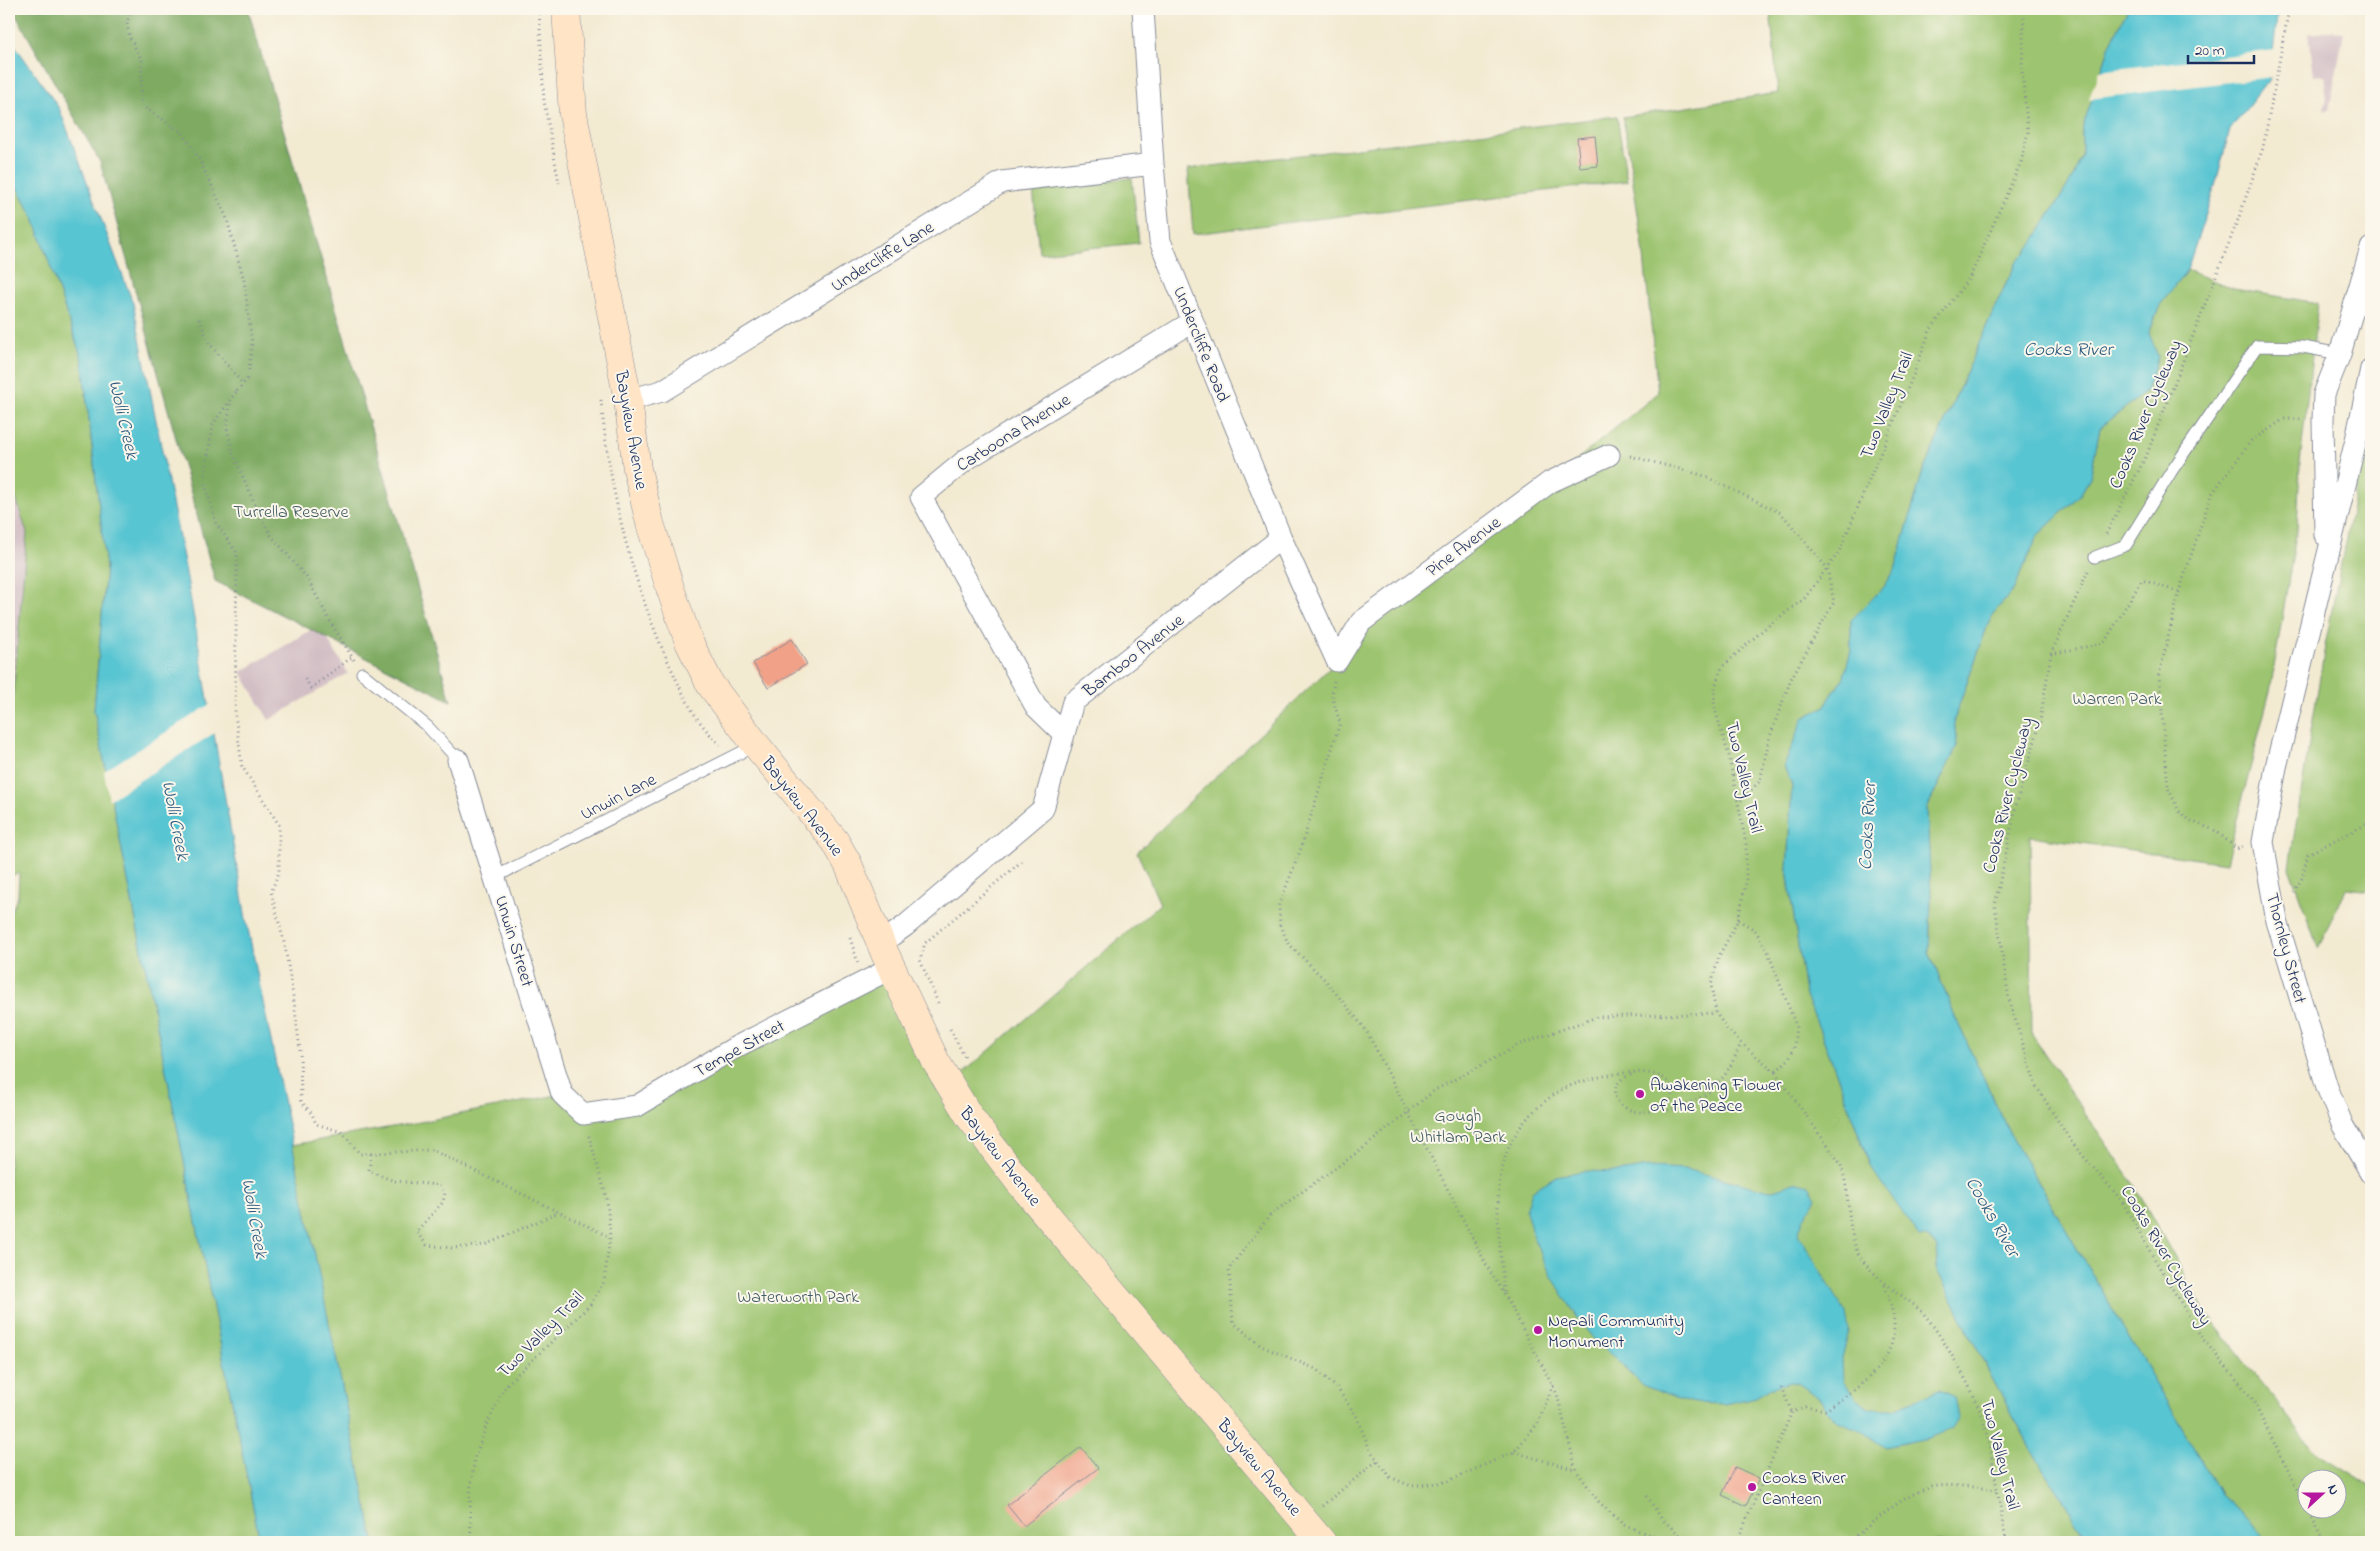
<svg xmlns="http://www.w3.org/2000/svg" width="2380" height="1551" font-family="'Indie Flower',sans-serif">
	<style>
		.industrial { fill: #d2bec5 }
		.green { fill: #9dc46f; stroke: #5c7a66; fill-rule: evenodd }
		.forest { fill: #7eaa62; stroke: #4c6c60 }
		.water { fill: #59c5d2; stroke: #3a7a98 }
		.pier { fill: #f3ead2 }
		.building { fill: #f0a188 }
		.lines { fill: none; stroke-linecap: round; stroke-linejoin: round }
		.service-casing { stroke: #878c98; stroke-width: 13 }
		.minor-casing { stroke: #878c98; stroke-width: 23 }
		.secondary-casing { stroke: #878c98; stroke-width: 29 }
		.path { stroke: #878c98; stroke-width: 3; stroke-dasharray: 1 4; stroke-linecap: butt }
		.service { stroke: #fff; stroke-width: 11 }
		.minor { stroke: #fff; stroke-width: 21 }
		.secondary { stroke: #ffe4c6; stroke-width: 28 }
		.poi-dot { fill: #b5179e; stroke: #fbf7ec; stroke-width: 2 }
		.labels { text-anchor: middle; stroke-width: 4; stroke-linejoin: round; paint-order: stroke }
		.street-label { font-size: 18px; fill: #1b2f5e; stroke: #fbf7ec }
		.park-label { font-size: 18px; fill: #425c63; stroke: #fbf7ec }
		.poi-label { font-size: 18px; fill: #1b2f5e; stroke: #fbf7ec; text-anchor: start }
		.water-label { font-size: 19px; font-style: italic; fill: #2e5c81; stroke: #fbf7ec }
	</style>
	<rect width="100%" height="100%" fill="#fbf7ec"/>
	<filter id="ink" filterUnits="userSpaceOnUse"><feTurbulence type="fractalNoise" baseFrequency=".02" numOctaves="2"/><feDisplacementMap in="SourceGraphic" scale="10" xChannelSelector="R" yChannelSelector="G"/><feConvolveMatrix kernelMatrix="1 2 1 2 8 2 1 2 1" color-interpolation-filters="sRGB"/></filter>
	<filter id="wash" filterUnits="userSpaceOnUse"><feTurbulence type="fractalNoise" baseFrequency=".0096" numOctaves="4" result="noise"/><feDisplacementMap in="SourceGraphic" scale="20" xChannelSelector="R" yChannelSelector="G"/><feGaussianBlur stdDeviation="1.12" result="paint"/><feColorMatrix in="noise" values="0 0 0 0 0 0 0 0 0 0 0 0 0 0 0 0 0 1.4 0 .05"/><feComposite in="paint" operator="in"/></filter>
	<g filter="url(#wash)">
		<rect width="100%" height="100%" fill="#f3ead2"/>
		<path class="industrial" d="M2325 31 2344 32 2329 110H2324L2327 98 2324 75 2314 76 2309 33Z
			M9 476 27 533 9 746Z
			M319 625 348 673 269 720 241 672Z"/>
		<path class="green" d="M1770 9H2128L2110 45 2082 129V155L2074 175 2031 246 2016 263 1994 309 1922 474 1895 570 1884 587 1851 620V650L1844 677 1824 707 1803 718 1784 766 1792 786 1787 869 1805 993 1832 1061 1871 1168 1938 1248 1936 1268 1992 1378 2036 1458 2090 1542H374L292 1145 420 1122 562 1094 583 1114 637 1106 886 956 949 1085 1160 904 1137 852 1337 661 1361 622 1550 482 1658 393 1643 247 1623 117 1778 93Z
			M1617 116 1627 181 1193 234 1188 169Z
			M9 173 34 218 82 359 106 567 94 710 260 1542H9V916L18 896 19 873 13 875 9 883V746L27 533 9 476Z
			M1132 178 1139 243 1039 253 1033 188Z
			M2187 270 2234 289 2318 303 2300 463 2297 529 2270 691 2226 863 2030 836 2032 1035 2133 1183 2205 1312 2315 1451 2371 1486V1542H2267L2252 1522 2220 1493 2010 1134 1955 1017 1929 952 1931 898 1927 808 1957 746 1954 719 1991 616 2014 589 2038 535 2080 495 2090 478 2100 428 2146 391 2158 357 2149 334 2160 305ZM2308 1478H2338V1508H2308Z
			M2371 425V891L2346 888 2318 948 2289 867 2325 646 2361 461Z"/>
		<path class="forest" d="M12 9H248L451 701 215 581 100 162Z"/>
		<path class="water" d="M2128 9H2278L2270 78 2230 130 2215 186 2187 270 2160 305 2149 333 2158 357 2146 391 2100 428 2090 478 2080 495 2038 535 2014 589 1991 616 1954 719 1957 746 1927 808 1931 898 1929 952 1955 1017 2010 1134 2220 1493 2252 1522 2267 1542H2090L2036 1458 1992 1378 1936 1268 1938 1248 1927 1236H1919L1871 1168 1832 1061 1805 993 1787 869 1792 786 1784 766 1803 718 1824 707 1844 677 1851 650V620L1884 587 1895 570 1922 474 1994 309 2016 263 2031 246 2074 175 2082 155V129L2110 45Z
			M9 37 59 108 133 303 187 578 246 919 374 1542H260L94 710 106 567 82 359 34 218 9 173Z
			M1649 1167 1685 1169 1770 1191 1797 1182 1809 1185 1816 1198 1804 1218 1798 1234 1846 1313 1849 1331 1842 1358 1843 1381 1855 1398 1870 1409H1895L1939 1389 1954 1396 1958 1418 1951 1429 1928 1438 1885 1447 1863 1431 1837 1421 1826 1410 1820 1399 1798 1383 1790 1382 1772 1387 1756 1397 1725 1404 1695 1403 1675 1398 1642 1385 1615 1358 1597 1343 1581 1323 1551 1275 1533 1237 1526 1211 1532 1191 1556 1176 1584 1171 1619 1172Z"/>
		<path class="pier" d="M2275 50 2272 77 2089 99 2099 71Z
			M211 704 216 732 109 800 104 771Z"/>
		<g id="blocks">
			<path class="building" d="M1595 136 1598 166 1580 168 1577 138Z
				M792 639 807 664 768 688 753 663Z
				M1081 1447 1098 1468 1024 1526 1007 1505Z
				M1735 1467 1759 1478 1746 1506 1722 1495Z"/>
		</g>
	</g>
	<g filter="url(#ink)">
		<use href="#blocks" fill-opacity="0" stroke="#878c98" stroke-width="1"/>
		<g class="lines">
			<defs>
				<path id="service" d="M2095 557 2126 545 2171 472 2257 346 2303 347 2340 354
					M362 673 428 727 458 760
					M495 877 756 745"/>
				<path id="minor" d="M1143 9 1153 164 1160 241 1281 538 1337 661
					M2371 369 2356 440 2276 767 2263 842 2277 921 2327 1087 2343 1126 2371 1173
					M628 400 662 391 1002 182 1153 164
					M2325 535 2323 420 2324 394 2340 354 2371 248
					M1337 661 1361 622 1550 482 1609 455
					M1063 733 1036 707 921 497 967 459 1192 322
					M458 760 562 1094 583 1114 637 1106 736 1047 892 968
					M881 943 905 926 1043 809 1073 702 1281 538"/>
				<path id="secondary" d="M566 9 573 114 628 400 637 469 650 523 671 591 689 642 710 684 756 745 835 841 848 864 886 956 936 1062 969 1116 1020 1183 1322 1542"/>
			</defs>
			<use href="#service" class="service-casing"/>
			<use href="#minor" class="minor-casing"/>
			<use href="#secondary" class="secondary-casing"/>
			<path class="path" d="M130 9 127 25 130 38 142 60 141 105 182 132 199 159 226 216 244 280 252 343 248 378 236 392
				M539 9 544 101 559 183
				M199 319 209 343 243 384
				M236 392 213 424 204 480 216 523 237 553 235 714 242 766 279 825V872L271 892 285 946 294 1002 300 1050 301 1101 312 1114 316 1124 342 1132 360 1154 432 1150 610 1237
				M601 400C610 493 631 580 670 666 686 700 693 718 720 745
				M230 404 227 427 233 454 260 516 271 535 307 578 331 623 354 660
				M1630 456 1702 475 1781 513 1827 568 1834 602 1791 679 1770 736 1760 781 1739 802
				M2106 534 2147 454 2239 217 2263 148 2289 9
				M2088 571 2051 654 2039 727 2017 801 1995 905 2009 999 2036 1086 2072 1143 2122 1201 2151 1253 2202 1338 2251 1397 2324 1542
				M2051 654 2104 643 2142 580 2179 592
				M305 679 311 688 352 657
				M1334 681 1332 696 1340 723 1300 851 1279 905 1280 925 1288 943 1325 980 1366 1030 1488 1268 1504 1293 1557 1394 1576 1470 1599 1502 1624 1525 1668 1542
				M2243 847 2237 849 2216 831 2189 820 2179 811 2168 788 2159 675 2179 592 2211 495 2251 441 2284 419H2303
				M2294 892 2302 878 2308 854 2371 822
				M1738 920 1755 930 1768 952 1796 1026 1794 1048 1788 1060 1775 1072
				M850 938 858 963
				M938 1003 920 960 925 943 1022 861
				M950 1029 966 1059
				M1664 1107 1669 1111C1711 1096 1724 1085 1741 1043
				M371 1154 369 1171 394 1181 439 1185 445 1193 443 1202 416 1232 427 1245 452 1248 485 1245 559 1212
				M1504 1292C1500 1239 1487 1176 1519 1129 1529 1114 1546 1099 1561 1090 1581 1079 1659 1058 1671 1087 1673 1090 1672 1096 1672 1099 1643 1129 1598 1101 1621 1080 1624 1077 1631 1075 1635 1073
				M1553 1385 1538 1423 1514 1452 1446 1482 1411 1486 1390 1477 1370 1450 1357 1417 1337 1388 1316 1369 1261 1346 1233 1322 1229 1269 1271 1214 1365 1147 1435 1090 1521 1044 1597 1017 1716 1013
				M1781 1387 1792 1412
				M1514 1452 1576 1470
				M1647 1496 1661 1518 1687 1542
				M1322 1506 1378 1460
				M471 1542 470 1493 475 1457 487 1424 506 1385 590 1305 604 1282 610 1237 607 1199 588 1133
				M1737 1542 1792 1412 1805 1407 1826 1410C1855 1389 1895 1366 1894 1325 1894 1311 1887 1296 1884 1282
				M1849 1542C1873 1523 1898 1498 1928 1488 1947 1482 1978 1488 1997 1490
				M2007 1542C2003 1530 2002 1517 2000 1505 1994 1473 1990 1439 1979 1408 1972 1388 1936 1325 1921 1311 1902 1294 1879 1282 1863 1261 1845 1239 1852 1192 1840 1163L1775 1072 1741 1043 1726 1028 1716 1013 1711 985 1719 956 1738 920 1746 883V844L1729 756 1714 706 1715 687 1722 667 1764 629 1804 599 1839 552 1915 371 1930 330 1970 277 2021 162 2028 132 2022 71 2024 9"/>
			<use href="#service" class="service"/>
			<use href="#minor" class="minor"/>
			<use href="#secondary" class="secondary"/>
		</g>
	</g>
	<g class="poi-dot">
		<circle cx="1640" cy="1094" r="5"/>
		<circle cx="1538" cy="1330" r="5"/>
		<circle cx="1752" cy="1487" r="5"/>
	</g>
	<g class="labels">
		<g class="street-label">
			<text transform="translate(882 256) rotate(-32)" y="6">Undercliffe Lane</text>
			<text transform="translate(1202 344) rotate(68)" y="6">Undercliffe Road</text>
			<text transform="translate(1886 405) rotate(-68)" y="6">Two Valley Trail</text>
			<text transform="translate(2145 414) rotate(-67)" y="6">Cooks River Cycleway</text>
			<text transform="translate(632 430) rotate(80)" y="6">Bayview Avenue</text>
			<text transform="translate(1013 432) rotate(-32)" y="6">Carboona Avenue</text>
			<text transform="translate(1463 546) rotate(-37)" y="6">Pine Avenue</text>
			<text transform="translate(1133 655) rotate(-38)" y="6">Bamboo Avenue</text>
			<text transform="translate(1745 777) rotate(77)" y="6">Two Valley Trail</text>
			<text transform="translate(2007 795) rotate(-76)" y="6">Cooks River Cycleway</text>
			<text transform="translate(618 796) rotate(-27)" y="6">Unwin Lane</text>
			<text transform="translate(803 806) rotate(52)" y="6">Bayview Avenue</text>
			<text transform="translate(515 941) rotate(73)" y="6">Unwin Street</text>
			<text transform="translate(2287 948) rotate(75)" y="6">Thornley Street</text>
			<text transform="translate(739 1048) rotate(-29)" y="6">Tempe Street</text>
			<text transform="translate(1001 1156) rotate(52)" y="6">Bayview Avenue</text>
			<text transform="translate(2167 1255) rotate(59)" y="6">Cooks River Cycleway</text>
			<text transform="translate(540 1334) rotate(-45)" y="6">Two Valley Trail</text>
			<text transform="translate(2001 1454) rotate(76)" y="6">Two Valley Trail</text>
			<text transform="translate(1260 1467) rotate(50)" y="6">Bayview Avenue</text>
		</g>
		<g class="park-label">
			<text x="291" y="517">Turrella Reserve</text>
			<text x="2117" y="704">Warren Park</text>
			<text x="1458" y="1121">Gough<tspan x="1458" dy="21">Whitlam Park</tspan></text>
			<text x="798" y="1302">Waterworth Park</text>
		</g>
		<g class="poi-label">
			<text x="1650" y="1090">Awakening Flower<tspan x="1650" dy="21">of the Peace</tspan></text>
			<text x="1548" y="1326">Nepali Community<tspan x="1548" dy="21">Monument</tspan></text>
			<text x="1762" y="1483">Cooks River<tspan x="1762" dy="21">Canteen</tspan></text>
		</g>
		<g class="water-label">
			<text x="2068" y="355">Cooks River</text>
			<text transform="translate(125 419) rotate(77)" y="7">Wolli Creek</text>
			<text transform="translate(177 820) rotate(79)" y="7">Wolli Creek</text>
			<text transform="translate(1866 826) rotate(-87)" y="7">Cooks River</text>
			<text transform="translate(1994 1216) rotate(60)" y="7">Cooks River</text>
			<text transform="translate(256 1218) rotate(80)" y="7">Wolli Creek</text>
		</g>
	</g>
	<rect width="2380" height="1551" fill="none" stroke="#fbf7ec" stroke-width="30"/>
	<g transform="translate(2322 1494) rotate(69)"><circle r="24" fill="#fbf7ec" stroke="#a1a7b3"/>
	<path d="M0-4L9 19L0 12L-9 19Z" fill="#b5179e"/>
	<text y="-8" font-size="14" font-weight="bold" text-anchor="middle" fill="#1b2f5e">N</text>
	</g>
	<path d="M2188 55v8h66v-8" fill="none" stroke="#1b2f5e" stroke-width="2.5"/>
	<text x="2195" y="55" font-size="15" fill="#1b2f5e" stroke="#fbf7ec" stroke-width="4" paint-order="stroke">20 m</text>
</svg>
